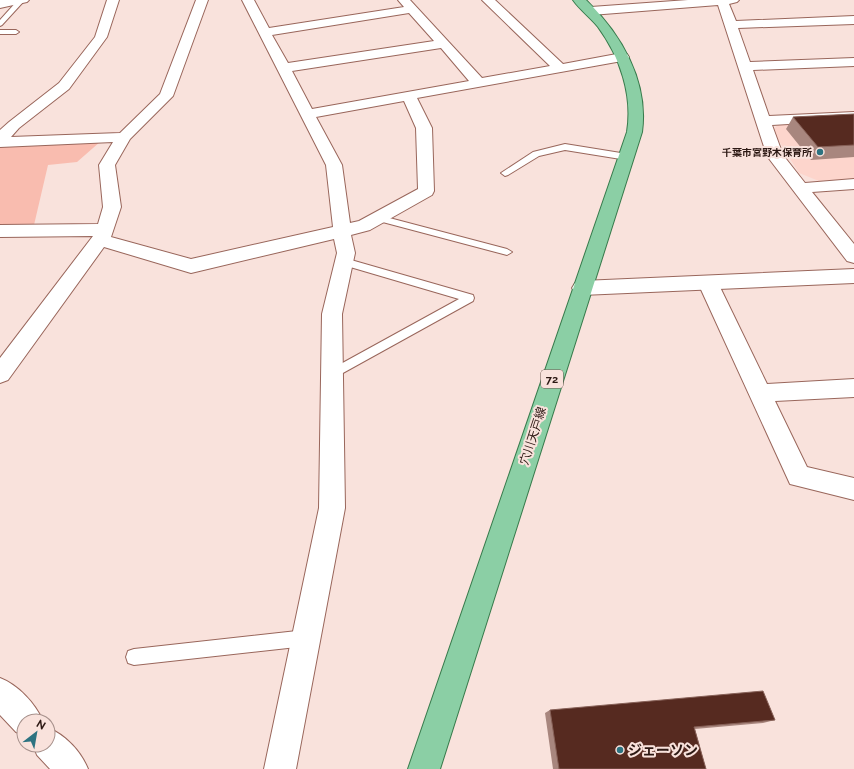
<svg xmlns="http://www.w3.org/2000/svg" width="854" height="769" font-family="Raleway,'Noto Sans JP',sans-serif">
	<style>
		.built { fill: #fdd5cc }
		.green { fill: #f9bcaf }
		.lines { fill: none; stroke-linecap: round; stroke-linejoin: round }
		.service-casing { stroke: #99665b; stroke-width: 2 }
		.minor-casing { stroke: #99665b; stroke-width: 2 }
		.tertiary-casing { stroke: #99665b; stroke-width: 2 }
		.primary-casing { stroke: #377a4b; stroke-width: 2 }
		.service { fill: #fff; fill-rule: evenodd }
		.minor { fill: #fff; fill-rule: evenodd }
		.tertiary { fill: #fff; fill-rule: evenodd }
		.primary { fill: #8bcfa5; fill-rule: evenodd }
		.wall { fill: #a8867e }
		.building { fill: #562a20; stroke: #876158 }
		.poi-dot { fill: #2d7381; stroke: #f9e2dc; stroke-width: 1.5 }
		.labels { text-anchor: middle; stroke-width: 4; stroke-linejoin: round; paint-order: stroke }
		.far-poi-label { font-size: 10px; font-weight: bold; fill: #2c1813; stroke: #f9e2dc; text-anchor: end }
		.shield { fill: #f9e2dc; stroke: #6a554f; stroke-width: 1 }
		.shield-label { font-size: 11px; font-weight: bold; fill: #2c1813 }
		.street-label { font-size: 12px; fill: #2c1813; stroke: #f9e2dc }
		.near-poi-label { font-size: 14px; font-weight: bold; fill: #2c1813; stroke: #f9e2dc; text-anchor: start }
	</style>
	<rect width="100%" height="100%" fill="#f9e2dc"/>
	<path class="built" d="M854 121V179L819 181 799 173 772 130 778 125Z"/>
	<path class="green" d="M101 141 77 162 48 165 34 225 0 226V146Z"/>
	<g class="lines">
		<defs>
			<path id="service" d="M18 0 24 1 2 25 0 26V20Z
				M0 30H16L19 32 16 34H0Z
				M565 144 627 154 631 157 627 160 565 150 539 156 508 175 505 176 501 173 533 152Z
				M378 215 507 249 512 252 507 255 375 220 373 218 375 216Z
				M344 258 473 295 474 298 473 301 332 379 328 377 326 374 328 371 459 299 340 264 339 262Z
				M306 630 312 632 314 638 312 644 306 646 134 665 128 663 126 657 128 651 134 649Z"/>
			<path id="minor" d="M0 0H29L27 2 0 8Z
				M107 0H119L107 37 69 89 19 128 11 137 120 133 160 94 196 0H208L173 96 130 139 115 165 121 207 111 237 191 259 333 227 326 165 242 0H254L269 28 404 7 398 0H410L482 78 550 66 482 0H495L563 64 622 53 627 54 629 57 627 60 622 61 417 98 432 128 434 191 432 195 370 230 351 235 355 253 342 314 345 508 296 769H264L319 508 322 314 337 253 334 239 191 273 104 247 8 380 0 383V358L93 236 0 237V225L98 224 103 207 99 165 113 142 0 147V130L9 122 59 83 95 37ZM409 13 434 41 288 63 272 35ZM441 48 469 81 312 109 292 71ZM404 101 416 128 418 189 359 221 350 223 342 165 316 117Z
				M688 0H739L737 2 729 4 736 21 854 16V24L738 28 750 62 854 58V66L753 70 769 116 854 112V120L772 125 783 155 805 183 854 179V189L812 192 854 244V263L847 261 767 156 718 5 591 15 587 14 585 11 587 8 591 7Z
				M708 276 715 278 718 283 767 384 854 379V397L775 401 807 467 854 478V500L790 484 698 283 701 278Z"/>
			<path id="tertiary" d="M854 269V283L582 295 575 293 572 288 575 283 582 281Z
				M0 678C18 685 35 703 43 721H24V735L16 732 0 715Z
				M48 728C66 735 81 752 88 769H50L37 755 33 745H48Z"/>
			<path id="primary" d="M573 0H586C621 34 649 81 642 132L440 769H408L627 132C633 95 620 57 598 27 591 18 580 10 573 0Z"/>
		</defs>
		<use href="#service" class="service-casing"/>
		<use href="#minor" class="minor-casing"/>
		<use href="#tertiary" class="tertiary-casing"/>
		<use href="#primary" class="primary-casing"/>
		<use href="#service" class="service"/>
		<use href="#minor" class="minor"/>
		<use href="#tertiary" class="tertiary"/>
		<use href="#primary" class="primary"/>
	</g>
	<path class="wall" d="M854 114V157L811 160 786 129 793 117Z
		M550 710 775 720 763 723 695 729 706 769H553L545 713Z"/>
	<path class="building" d="M854 114V145L818 147 793 117Z
		M763 691 775 720 694 727 706 769H559L550 710Z"/>
	<g class="poi-dot">
		<circle cx="820" cy="152" r="4"/>
		<circle cx="620" cy="750" r="4"/>
	</g>
	<g class="labels">
		<g class="far-poi-label">
			<text x="812" y="156">千葉市宮野木保育所</text>
		</g>
		<rect class="shield" x="541" y="370" width="22" height="18" rx="3"/>
		<g class="shield-label">
			<text x="552" y="383">72</text>
		</g>
		<g class="street-label">
			<text transform="translate(533 436) rotate(-72)" y="4">穴川天戸線</text>
		</g>
		<g class="near-poi-label">
			<text x="628" y="755">ジェーソン</text>
		</g>
	</g>
	<g transform="translate(36 733) rotate(31)"><circle r="19" fill="#f9e2dc" stroke="#a7918c"/>
	<path d="M0-3L7 15L0 10L-7 15Z" fill="#2d7381"/>
	<text y="-6" font-size="11" font-weight="bold" text-anchor="middle" fill="#2c1813">N</text>
	</g>
</svg>
